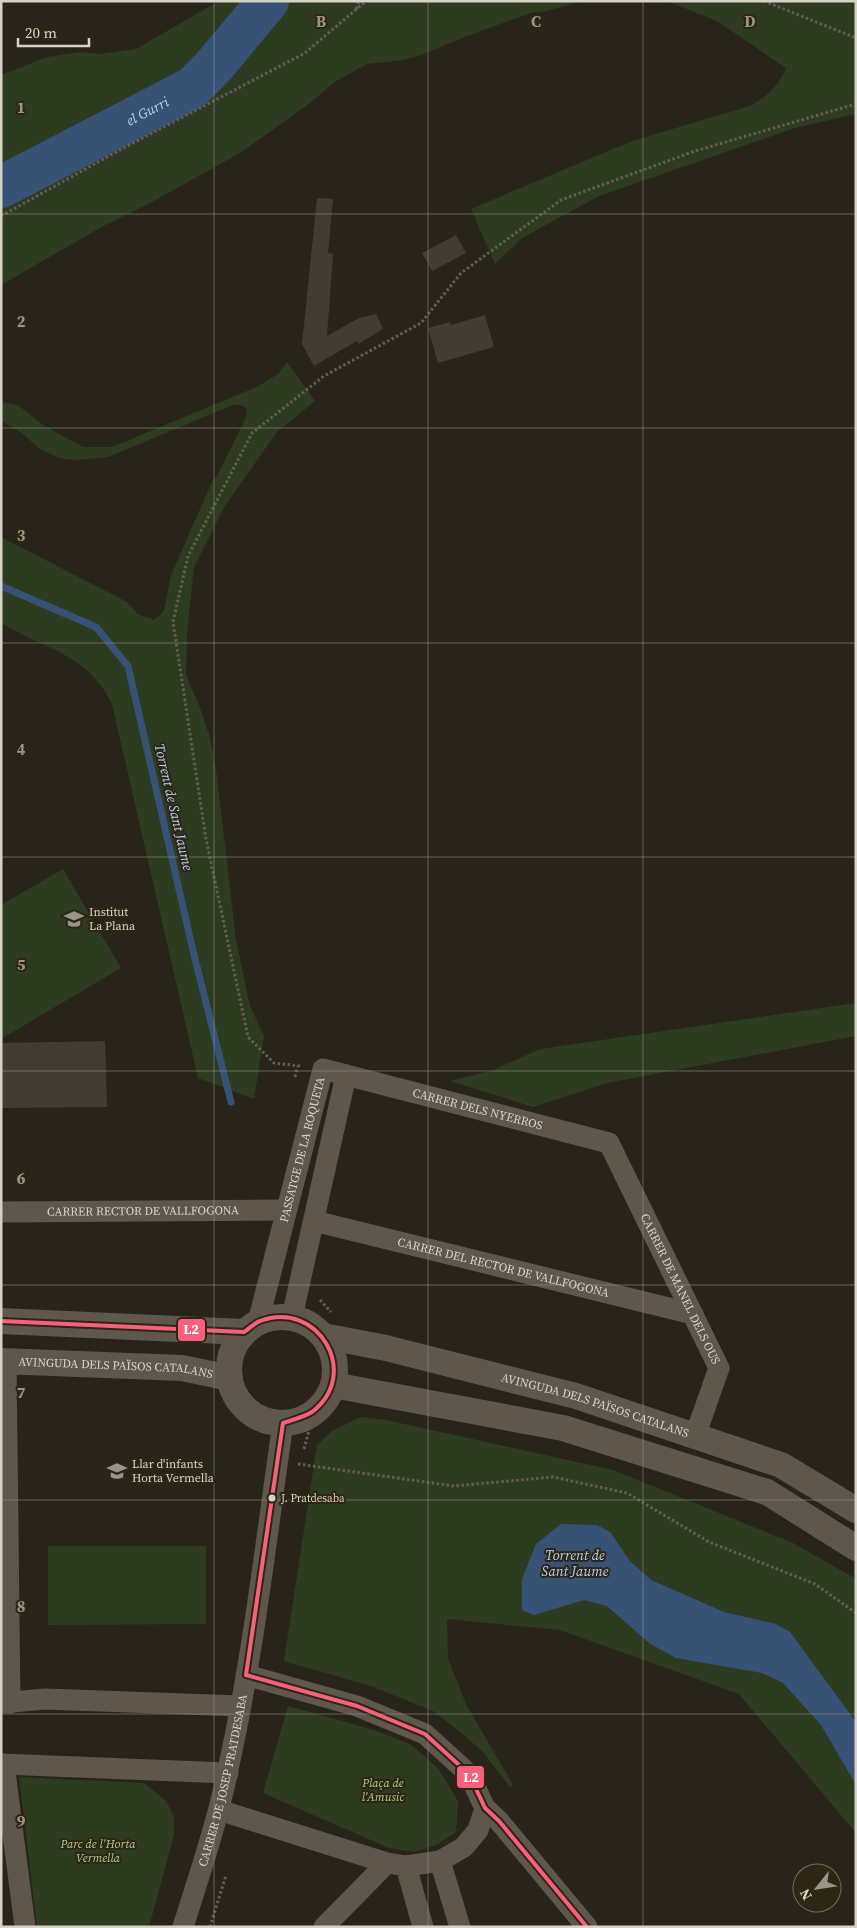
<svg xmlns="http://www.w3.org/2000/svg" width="857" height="1928" font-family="'Source Serif 4',serif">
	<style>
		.green { fill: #2d3c21 }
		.water { fill: #375275 }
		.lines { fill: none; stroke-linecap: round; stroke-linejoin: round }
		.stream { stroke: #375275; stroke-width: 7 }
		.river { stroke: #375275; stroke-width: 42 }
		.building { fill: #423c35 }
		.path { stroke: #645d55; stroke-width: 3; stroke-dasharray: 2.5 2.5; stroke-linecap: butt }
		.minor { stroke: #5f564c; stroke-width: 21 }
		.tertiary { stroke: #5f564c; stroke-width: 26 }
		.bus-1-casing { stroke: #2e2614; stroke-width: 8 }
		.bus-1 { stroke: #f8607d; stroke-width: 4 }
		.grid { fill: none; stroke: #9a958a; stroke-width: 1; stroke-opacity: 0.55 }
		.bus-dot { fill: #d7d2c7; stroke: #2e2614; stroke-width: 2 }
		.labels { text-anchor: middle; stroke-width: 4; stroke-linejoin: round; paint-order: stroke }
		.bus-label { font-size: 11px; fill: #d7d2c7; stroke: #2e2614; text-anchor: start }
		.poi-label { font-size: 12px; fill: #d7d2c7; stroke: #2e2614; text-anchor: start }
		.street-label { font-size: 12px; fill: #d7d2c7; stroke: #2e2614 }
		.park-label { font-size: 12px; font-style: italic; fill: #a7d08a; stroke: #2e2614 }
		.water-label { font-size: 14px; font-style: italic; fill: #b3d0f7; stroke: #2e2614 }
		.grid-label { font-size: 16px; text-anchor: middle; font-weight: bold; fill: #9a958a; stroke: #2e2614; stroke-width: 4; stroke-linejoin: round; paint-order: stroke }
		.line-badge { stroke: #2e2614; stroke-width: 2 }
		.badge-label { font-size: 14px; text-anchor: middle; font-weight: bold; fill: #fff }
	</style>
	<rect width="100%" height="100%" fill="#28241a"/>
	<path class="green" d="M219 1H582L547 11 531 13 467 36 421 55 403 60 367 64 336 81 310 103 240 153 150 203 105 225 1 285V75L47 57 82 52 99 54 136 49Z
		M667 1H856V114L795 128 599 196 522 238 495 264 471 209 632 141 750 106C767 97 779 86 786 68L717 21Z
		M287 362 315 401 277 432 224 507 194 567 187 633 186 675 199 705 210 738 216 769 236 940 250 1006 264 1036 254 1099 198 1078 112 704C93 665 63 653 25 636 17 632 10 627 1 623V537L127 602 138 614 154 620 164 611 171 575 212 482 217 476 247 415 246 407 240 405H233L108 457 75 460 60 458 40 449 23 434 1 421V402L17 405 23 409 43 425 83 447H112L259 386 278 374Z
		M63 869 121 968 1 1039V905Z
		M856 1003V1036L607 1083 533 1107 450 1081 491 1071 540 1049Z
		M361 1417 386 1420 613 1470 793 1543 856 1579V1833L739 1694 560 1630 447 1619 448 1659 466 1704 513 1785 510 1787 482 1751 458 1730 433 1711 371 1686 284 1661 317 1445 332 1431Z
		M48 1546H206V1624L48 1625Z
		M288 1706 374 1730 410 1744 438 1768 458 1801 456 1832 436 1845 415 1852 389 1848 263 1793Z
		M19 1777 144 1783 166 1801 174 1817V1835L149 1927H37Z"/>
	<path class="water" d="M561 1524 597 1525 610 1532 630 1561 651 1580 724 1612 776 1624 790 1632 856 1722V1785L821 1725 783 1683 762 1673 676 1658 649 1643 607 1606 584 1600 534 1615 522 1610V1579L536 1544Z"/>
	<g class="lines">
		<path class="stream" d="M1 586 96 627 128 666 194 955 231 1102"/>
		<path class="river" id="s1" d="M1 187 192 88 213 67 268 1"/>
	</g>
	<path class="building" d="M317 198 333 199 328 253 333 254 327 336 359 318 376 314 383 329 358 344 357 341 314 366 302 344Z
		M456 235 466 253 432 271 422 253Z
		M485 315 494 347 438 363 428 328 450 322 451 325Z
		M105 1041 107 1107 1 1108V1043Z"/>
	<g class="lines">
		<path class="path" d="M764 1 856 38
			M356 9 359 1
			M1 216 118 151 305 53 366 1
			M300 1066 274 1063 248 1037 206 839 173 622 188 556 252 433 324 376 421 323 461 273 561 200 695 151 856 104
			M295 1077 298 1066
			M320 1300 331 1312
			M304 1449 314 1412
			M298 1464 454 1486 553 1477 627 1493 709 1542 815 1584 856 1613
			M210 1927 226 1875"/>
		<g class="minor">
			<path id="s2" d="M346 1075 609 1143 719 1368 695 1436"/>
			<path id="s3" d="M1 1212 286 1210"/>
			<path id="s4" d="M314 1221 693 1314"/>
			<path id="s5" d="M258 1322 323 1069 346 1075 292 1317"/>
			<path d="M6 1361 10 1703"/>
			<path d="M246 1675 357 1706 425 1734 469 1774 485 1808 499 1821 587 1927"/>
			<path d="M1 1703 45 1699 240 1706"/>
			<path d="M1 1764 228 1773"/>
			<path d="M4 1764 25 1927"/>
			<path d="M219 1810 387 1863 406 1866 440 1861 464 1847 478 1830 485 1808"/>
			<path d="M440 1861 460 1927"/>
			<path d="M406 1866 423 1927"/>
			<path id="s6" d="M183 1927C199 1876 216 1826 227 1774 253 1658 266 1540 283 1423"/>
			<path d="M324 1927 387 1863"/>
		</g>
		<g class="tertiary">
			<circle cx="282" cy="1370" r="53"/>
			<path d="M1 1321 244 1332"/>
			<path id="s7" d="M323 1336 386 1348 576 1396 781 1465 856 1510"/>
			<path id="s8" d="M1 1361 182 1368 230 1378"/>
			<path d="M333 1385 563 1428 767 1492 856 1548"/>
		</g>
		<defs>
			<path id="bus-1" d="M1 1321 244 1332C249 1329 254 1323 260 1321 318 1299 362 1374 312 1412 304 1417 292 1420 283 1423L246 1675 357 1706 425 1734 469 1774 485 1808 499 1821 587 1927"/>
		</defs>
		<use href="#bus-1" class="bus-1-casing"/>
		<use href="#bus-1" class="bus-1"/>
	</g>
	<path class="grid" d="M214 1V1927M428 1V1927M643 1V1927M1 214H856M1 428H856M1 643H856M1 857H856M1 1071H856M1 1285H856M1 1500H856M1 1714H856"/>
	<defs>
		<symbol id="school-bare" viewBox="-9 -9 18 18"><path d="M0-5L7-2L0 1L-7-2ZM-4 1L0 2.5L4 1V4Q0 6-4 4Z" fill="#9a958a" stroke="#2e2614" stroke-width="2.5" paint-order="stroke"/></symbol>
	</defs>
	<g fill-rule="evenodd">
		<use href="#school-bare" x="60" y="905" width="28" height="28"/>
		<use href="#school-bare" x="103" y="1457" width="28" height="28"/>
	</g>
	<circle class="bus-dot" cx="272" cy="1498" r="4.5"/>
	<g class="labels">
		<g class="bus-label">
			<text x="281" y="1502">J. Pratdesaba</text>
		</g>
		<g class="poi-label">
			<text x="89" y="916">Institut<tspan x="89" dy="14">La Plana</tspan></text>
			<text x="132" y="1468">Llar d'infants<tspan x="132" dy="14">Horta Vermella</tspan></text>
		</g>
		<g class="street-label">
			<text dy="4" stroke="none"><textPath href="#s2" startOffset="136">CARRER DELS NYERROS</textPath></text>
			<text dy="4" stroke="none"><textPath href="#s5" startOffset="178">PASSATGE DE LA ROQUETA</textPath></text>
			<text dy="4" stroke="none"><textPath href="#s3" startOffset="142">CARRER RECTOR DE VALLFOGONA</textPath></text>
			<text dy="4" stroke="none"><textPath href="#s4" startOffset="195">CARRER DEL RECTOR DE VALLFOGONA</textPath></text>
			<text dy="4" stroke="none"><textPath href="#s2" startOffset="434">CARRER DE MANEL DELS OUS</textPath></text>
			<text dy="4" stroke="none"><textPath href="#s8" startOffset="115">AVINGUDA DELS PAÏSOS CATALANS</textPath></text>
			<text dy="4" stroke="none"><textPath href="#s7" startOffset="281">AVINGUDA DELS PAÏSOS CATALANS</textPath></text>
			<text dy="4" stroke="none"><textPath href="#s6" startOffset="152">CARRER DE JOSEP PRATDESABA</textPath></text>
		</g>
		<g class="park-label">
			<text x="383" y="1787">Plaça de<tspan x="383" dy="14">l'Amusic</tspan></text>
			<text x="98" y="1848">Parc de l'Horta<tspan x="98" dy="14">Vermella</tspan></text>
		</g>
		<g class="water-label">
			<text dy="5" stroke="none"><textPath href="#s1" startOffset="165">el Gurri</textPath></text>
			<text transform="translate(174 807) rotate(77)" y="5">Torrent de Sant Jaume</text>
			<text x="575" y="1560">Torrent de<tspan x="575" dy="16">Sant Jaume</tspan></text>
		</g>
	</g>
	<g class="grid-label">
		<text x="321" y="27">B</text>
		<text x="536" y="27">C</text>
		<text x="750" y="27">D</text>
		<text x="21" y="113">1</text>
		<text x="21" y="327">2</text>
		<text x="21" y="541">3</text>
		<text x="21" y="755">4</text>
		<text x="21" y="970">5</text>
		<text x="21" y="1184">6</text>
		<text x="21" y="1398">7</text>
		<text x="21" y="1612">8</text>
		<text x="21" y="1827">9</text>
	</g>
	<g class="line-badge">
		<rect x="177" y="1318" width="29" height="24" rx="5" fill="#f8607d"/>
		<rect x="456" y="1765" width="29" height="24" rx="5" fill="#f8607d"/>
	</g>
	<g class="badge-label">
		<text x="191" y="1334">L2</text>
		<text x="471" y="1782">L2</text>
	</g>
	<rect width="857" height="1928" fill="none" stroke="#d7d2c7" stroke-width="5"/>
	<g transform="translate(817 1888) rotate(240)"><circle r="24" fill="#2e2614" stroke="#726b5c"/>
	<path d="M0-4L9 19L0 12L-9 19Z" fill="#9a958a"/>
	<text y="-8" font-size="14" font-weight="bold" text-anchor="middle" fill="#d7d2c7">N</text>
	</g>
	<path d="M18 38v8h71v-8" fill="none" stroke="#d7d2c7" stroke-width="2.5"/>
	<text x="25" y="38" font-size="15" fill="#d7d2c7" stroke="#2e2614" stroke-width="4" paint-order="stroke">20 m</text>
</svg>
